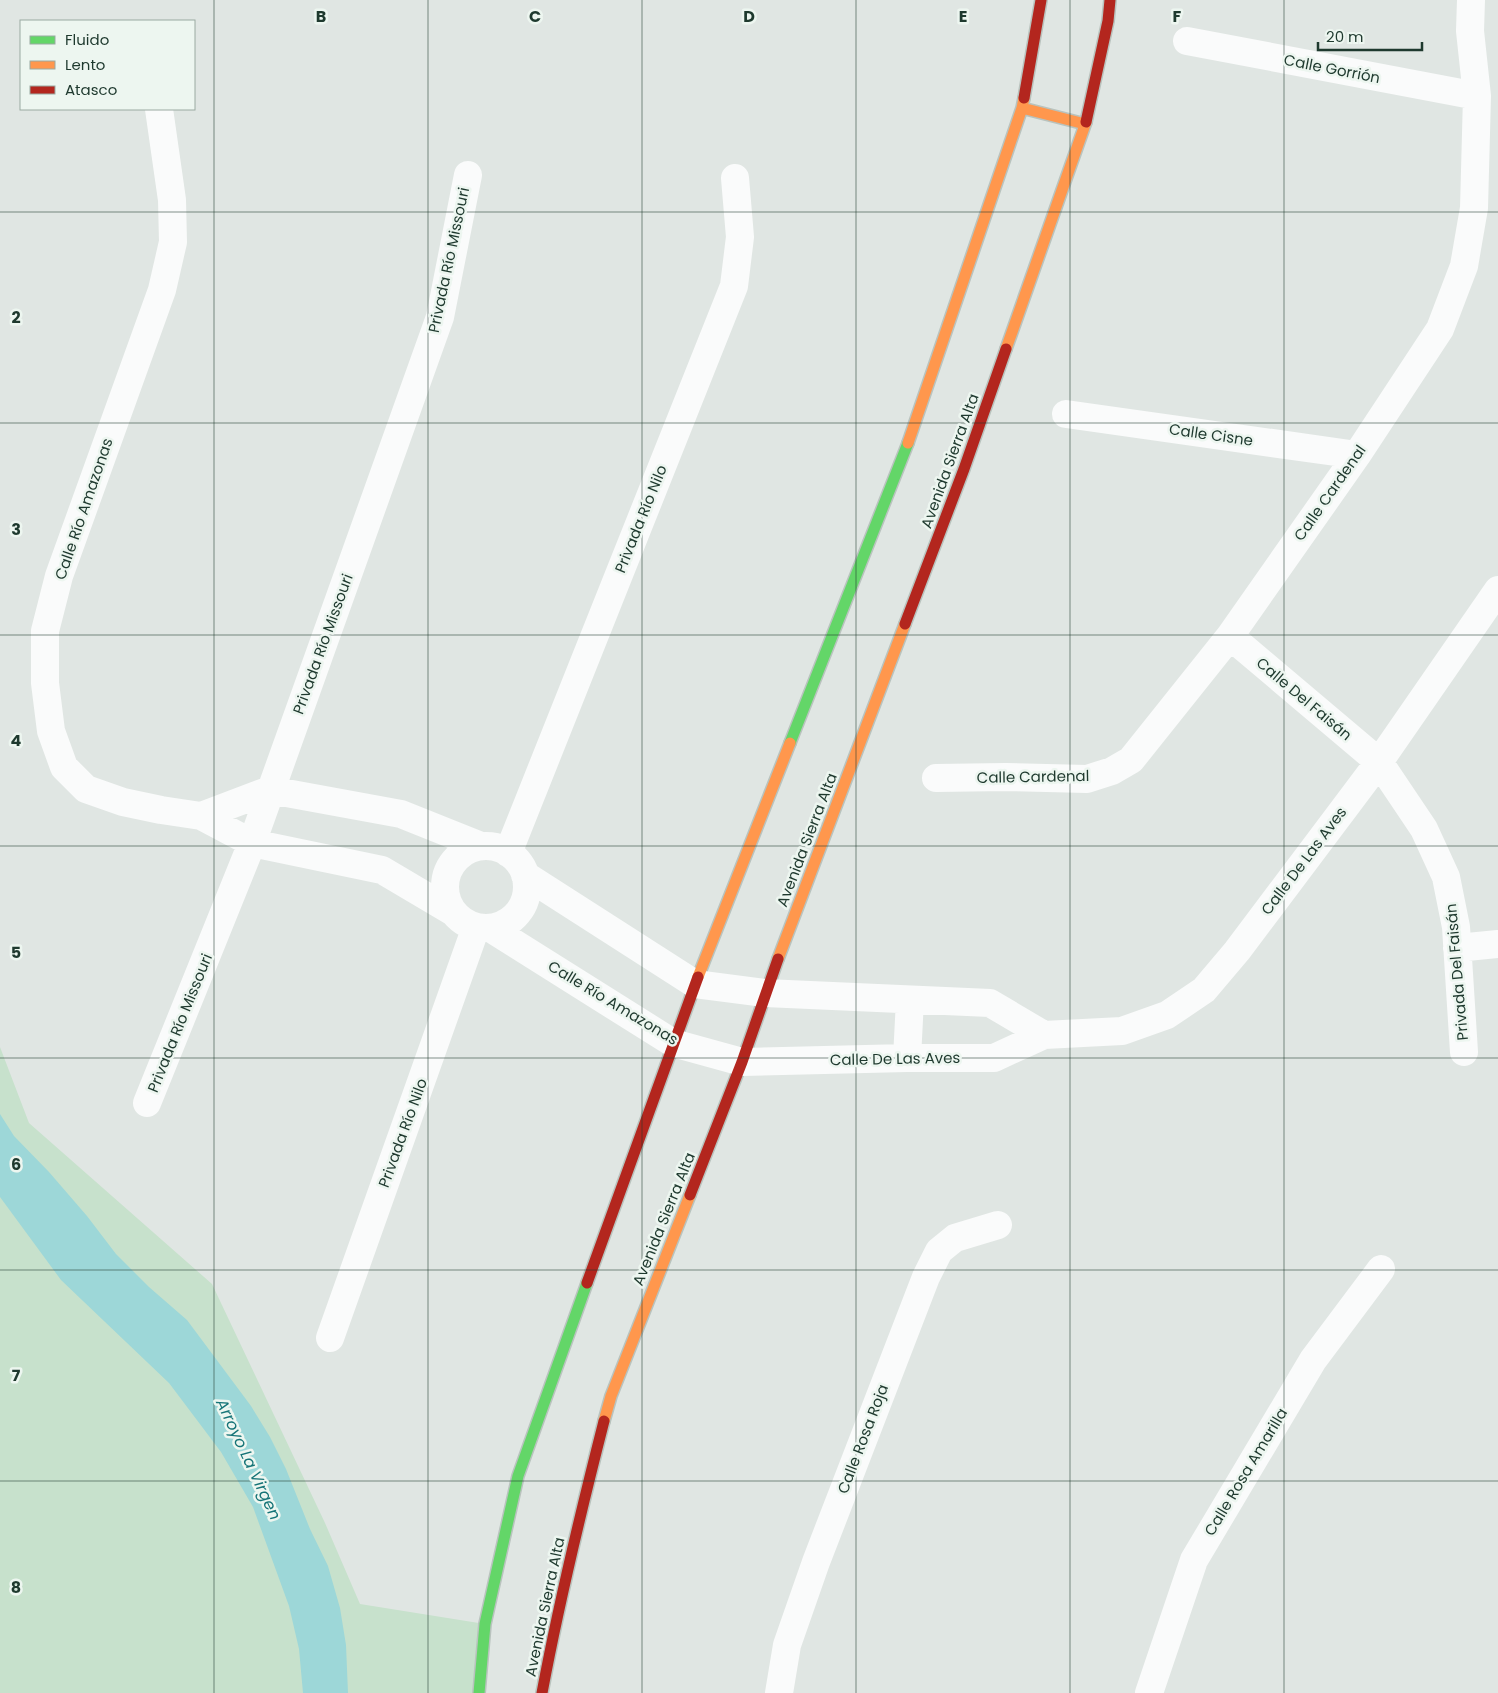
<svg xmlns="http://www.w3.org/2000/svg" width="1498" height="1693" font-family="Poppins,sans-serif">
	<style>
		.green { fill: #c7e1cc }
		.water { fill: #9dd7d8 }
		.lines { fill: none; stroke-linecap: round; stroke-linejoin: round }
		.fast-casing { stroke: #b9c3be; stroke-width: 14 }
		.slow-casing { stroke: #b9c3be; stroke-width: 14 }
		.jam-casing { stroke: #b9c3be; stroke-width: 14 }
		.street { stroke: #fafbfb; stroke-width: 28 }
		.fast { stroke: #63d668; stroke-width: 11 }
		.slow { stroke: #ff974d; stroke-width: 11 }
		.jam { stroke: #b3261e; stroke-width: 11 }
		.grid { fill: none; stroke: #1e392e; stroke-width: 1; stroke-opacity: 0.55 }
		.labels { text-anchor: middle; stroke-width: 5; stroke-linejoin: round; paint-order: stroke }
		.street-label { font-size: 15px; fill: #1e392e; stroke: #edf6f0 }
		.water-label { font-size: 16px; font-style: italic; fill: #167477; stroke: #edf6f0 }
		.grid-label { font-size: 16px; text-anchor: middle; font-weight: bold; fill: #1e392e; stroke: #edf6f0; stroke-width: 5; stroke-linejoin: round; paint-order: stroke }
	</style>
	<rect width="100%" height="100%" fill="#e0e6e3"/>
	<path class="green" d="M0 1047 29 1123 212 1284 325 1523 360 1604 485 1624 479 1693H0Z"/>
	<path class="water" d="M0 1114 14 1136 49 1172 87 1216 116 1254 149 1287 187 1320 251 1406 270 1437 286 1469 310 1529 328 1566 340 1608 346 1645 348 1693H303L299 1649 289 1606 253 1507 221 1452 169 1383 61 1280 0 1197Z"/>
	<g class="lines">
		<defs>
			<path id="fast" d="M790 743 908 443
				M479 1693 485 1624 518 1476 587 1283"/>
			<path id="slow" d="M1022 108 1085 124
				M1006 349 1086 122
				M908 443 1022 108 1024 98
				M778 959 905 624
				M698 977 790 743
				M604 1421 611 1396 690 1195"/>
			<path id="jam" d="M1024 98 1041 0
				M1086 122 1108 21 1110 0
				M905 624 964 469 1006 349
				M690 1195 742 1062 778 959
				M587 1283 698 977
				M542 1693C559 1602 581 1511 604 1421"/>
		</defs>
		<use href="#fast" class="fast-casing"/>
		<use href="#slow" class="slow-casing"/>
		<use href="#jam" class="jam-casing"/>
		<path class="street" d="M1187 41 1477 96
			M159 109 172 200 173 242 162 290 59 576 45 631V683L51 731 64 767 86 789 123 802 161 810 201 816 252 843 382 870 453 912
			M1066 414 1357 455
			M1230 636 1379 762 1424 829 1446 877 1456 927 1464 1052
			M936 778 1006 777 1087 779 1112 771 1131 760 1230 636 1357 455 1440 329 1464 266 1474 208 1477 96 1470 31 1471 0
			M201 816 270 790 401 814 481 846
			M445 887a41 41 0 1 1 82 0a41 41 0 1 1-82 0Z
			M508 853 734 286 740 237 735 178
			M525 875 695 984 765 993 990 1003 1044 1035
			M490 928 673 1043 742 1062 907 1058H994L1044 1035 1122 1031 1167 1015 1204 990 1237 951 1379 762 1498 590
			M1457 948 1498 944
			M907 1058 910 1000
			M147 1103 252 843 440 317 468 175
			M330 1338 476 927
			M779 1693 787 1645 816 1562 926 1277 939 1251 955 1238 998 1225
			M1149 1693 1194 1560 1313 1360 1381 1269"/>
		<use href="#fast" class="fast"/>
		<use href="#slow" class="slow"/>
		<use href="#jam" class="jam"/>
	</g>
	<path class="grid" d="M214 0V1693M428 0V1693M642 0V1693M856 0V1693M1070 0V1693M1284 0V1693M0 212H1498M0 423H1498M0 635H1498M0 846H1498M0 1058H1498M0 1270H1498M0 1481H1498"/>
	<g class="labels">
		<g class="street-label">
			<text transform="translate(1332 69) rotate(11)" y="5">Calle Gorrión</text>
			<text transform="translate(449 260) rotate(-78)" y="5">Privada Río Missouri</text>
			<text transform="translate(1211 435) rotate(8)" y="5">Calle Cisne</text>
			<text transform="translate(950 461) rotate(-70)" y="5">Avenida Sierra Alta</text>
			<text transform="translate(1330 493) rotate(-55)" y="5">Calle Cardenal</text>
			<text transform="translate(84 509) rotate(-71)" y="5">Calle Río Amazonas</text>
			<text transform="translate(641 519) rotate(-68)" y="5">Privada Río Nilo</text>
			<text transform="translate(323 644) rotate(-70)" y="5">Privada Río Missouri</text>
			<text transform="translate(1304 699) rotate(40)" y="5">Calle Del Faisán</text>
			<text transform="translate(1033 777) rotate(-1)" y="5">Calle Cardenal</text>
			<text transform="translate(807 840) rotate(-69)" y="5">Avenida Sierra Alta</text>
			<text transform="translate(1304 861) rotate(-53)" y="5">Calle De Las Aves</text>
			<text transform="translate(1457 972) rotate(-95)" y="5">Privada Del Faisán</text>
			<text transform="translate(613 1003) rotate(31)" y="5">Calle Río Amazonas</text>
			<text transform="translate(180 1023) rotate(-68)" y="5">Privada Río Missouri</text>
			<text transform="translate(895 1059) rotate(-1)" y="5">Calle De Las Aves</text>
			<text transform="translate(403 1133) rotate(-70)" y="5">Privada Río Nilo</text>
			<text transform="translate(664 1219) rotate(-68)" y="5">Avenida Sierra Alta</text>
			<text transform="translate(863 1439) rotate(-69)" y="5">Calle Rosa Roja</text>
			<text transform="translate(1246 1472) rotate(-59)" y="5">Calle Rosa Amarilla</text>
			<text transform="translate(545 1607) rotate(-78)" y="5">Avenida Sierra Alta</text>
		</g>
		<g class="water-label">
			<text transform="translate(249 1459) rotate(65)" y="6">Arroyo La Virgen</text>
		</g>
	</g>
	<g class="grid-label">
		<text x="321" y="22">B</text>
		<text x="535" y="22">C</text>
		<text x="749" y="22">D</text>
		<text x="963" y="22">E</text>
		<text x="1177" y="22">F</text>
		<text x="16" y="323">2</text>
		<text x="16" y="535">3</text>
		<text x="16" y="746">4</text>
		<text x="16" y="958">5</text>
		<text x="16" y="1170">6</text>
		<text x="16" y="1381">7</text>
		<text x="16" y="1593">8</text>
	</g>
	<rect x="20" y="20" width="175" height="90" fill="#edf6f0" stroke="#9aaaa2"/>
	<rect x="30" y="36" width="25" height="8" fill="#63d668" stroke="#9aaaa2"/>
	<text x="65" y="45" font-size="15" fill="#1e392e">Fluido</text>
	<rect x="30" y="61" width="25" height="8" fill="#ff974d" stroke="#9aaaa2"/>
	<text x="65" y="70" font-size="15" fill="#1e392e">Lento</text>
	<rect x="30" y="86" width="25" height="8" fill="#b3261e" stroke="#9aaaa2"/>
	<text x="65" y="95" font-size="15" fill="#1e392e">Atasco</text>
	<path d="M1318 42v8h104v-8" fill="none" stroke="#1e392e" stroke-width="2.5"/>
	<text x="1326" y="42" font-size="15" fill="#1e392e" stroke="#edf6f0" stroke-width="4" paint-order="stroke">20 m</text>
</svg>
